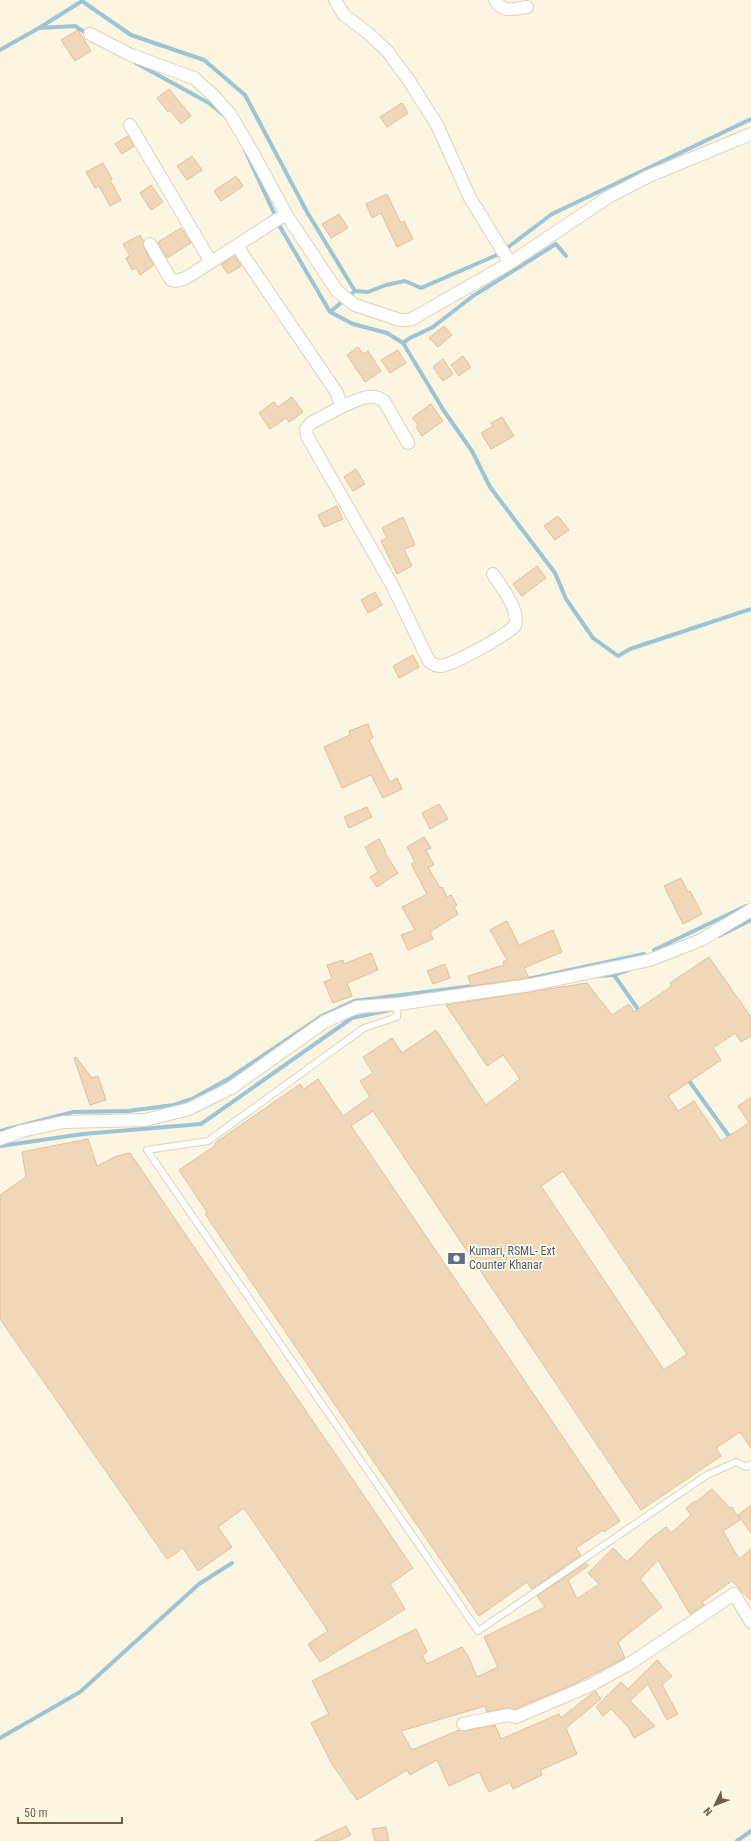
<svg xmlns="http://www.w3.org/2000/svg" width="751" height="1841" font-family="'Roboto Condensed',sans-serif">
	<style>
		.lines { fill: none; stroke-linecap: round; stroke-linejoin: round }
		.stream { stroke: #9dc4d5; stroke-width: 4 }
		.building { fill: #f0d7b9; stroke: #e2c09a; fill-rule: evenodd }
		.service-casing { stroke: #dfd2bd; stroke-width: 8 }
		.minor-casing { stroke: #dfd2bd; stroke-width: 14 }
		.service { stroke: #fff; stroke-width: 6 }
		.minor { stroke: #fff; stroke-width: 12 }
		.labels { text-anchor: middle; stroke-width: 3.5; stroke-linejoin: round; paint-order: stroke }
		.service-label { font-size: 12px; fill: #4e5e75; stroke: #fff9e7; text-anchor: start }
	</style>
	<rect width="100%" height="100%" fill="#fbf5e1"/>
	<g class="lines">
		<path class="stream" d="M39 28 82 1 131 35 204 60 245 95 307 212 355 291
			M0 50 39 28 75 26 89 35
			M136 63 209 103 226 117
			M245 150 274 213
			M279 225 330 312 353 324 387 333 403 343 444 411 472 451 490 487 555 573 566 599 593 638 618 656 630 649 751 609
			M507 248 552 214 751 119
			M330 312 355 291 368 292 386 285 405 281 421 288 497 255
			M403 343 410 338 433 327 473 296 556 244 566 256
			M719 936 751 920
			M654 950 746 906
			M614 975 640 1012
			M598 976 614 975 628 970
			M687 1078 731 1139
			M0 1131 73 1112 128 1111 174 1105 192 1099 228 1079 322 1016 354 1001 528 979 644 954
			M0 1146 83 1134 201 1124 352 1018 390 1010
			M0 1738 80 1692 199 1584 232 1563
			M737 1841 751 1831"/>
	</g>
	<path class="building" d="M78 30 91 51 75 61 61 40Z
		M169 89 191 116 181 124 170 110 168 112 157 98Z
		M402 103 408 113 387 127 380 117Z
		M128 136 134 146 122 154 115 144Z
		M192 156 202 170 187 180 177 166Z
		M103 163 112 179 110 180 121 200 110 206 99 186 95 188 86 172Z
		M236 176 243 186 221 201 214 191Z
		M151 185 163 202 151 210 140 193Z
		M387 194 401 223 404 221 413 239 397 247 381 213 372 218 366 204Z
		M339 214 348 228 331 238 322 224Z
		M181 228 191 243 167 258 158 242Z
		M140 235 143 241 144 248 154 265 140 275 136 268 132 270 126 258 130 256 123 244Z
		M235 256 241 266 228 274 221 264Z
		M444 326 452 335 438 347 429 338Z
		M358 347 363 354 368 351 381 371 365 382 347 355Z
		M398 350 406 363 390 373 381 360Z
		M463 356 471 367 459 376 451 365Z
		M443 359 453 374 443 381 433 367Z
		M292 397 303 412 289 422 286 418 270 429 259 413 274 402 278 407Z
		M431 404 443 421 422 436 416 427 418 425 412 418Z
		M502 417 514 436 491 449 481 433 493 426 491 423Z
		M356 469 365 484 353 491 344 477Z
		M337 506 343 519 324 527 318 515Z
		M558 516 569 530 555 540 544 526Z
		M403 517 415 545 404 549 412 566 397 574 381 541 387 538 382 528Z
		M537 566 546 578 522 596 513 584Z
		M375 592 382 605 368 613 361 600Z
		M413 655 419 667 399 678 393 666Z
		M368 724 373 738 369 740 390 782 397 778 402 789 383 798 371 775 342 788 324 747 350 735 349 731Z
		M439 804 448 819 430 829 422 813Z
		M367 807 372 817 349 828 344 817Z
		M424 837 431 848 426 850 434 865 428 867 440 888 442 887 447 897 451 895 457 905 454 907 458 914 430 932 433 939 408 950 401 935 415 930 402 907 427 894 411 864 415 862 407 847Z
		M379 839 386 852 385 853 398 873 377 887 370 877 378 872 365 847Z
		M681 878 688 892 690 891 702 914 683 924 664 886Z
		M507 921 519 945 553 930 562 952 524 968 529 978 471 986 468 976 504 965 503 962 507 960 490 930Z
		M371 953 378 970 347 983 352 996 333 1003 324 982 332 979 327 965 343 960 344 964Z
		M709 957 751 1017V1036L741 1042 735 1033 713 1048 721 1060 668 1096 678 1111 694 1101 721 1141 749 1123 738 1106 751 1097V1448L740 1432 716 1448 721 1456 641 1510 373 1111 351 1126 620 1521 604 1532 603 1530 576 1548 581 1555 532 1589 527 1582 479 1616 205 1214 207 1212 179 1170 216 1145 215 1143 300 1084 304 1089 318 1079 343 1116 370 1097 360 1081 373 1073 363 1057 392 1038 402 1053 436 1030 486 1105 520 1079 503 1055 487 1066 446 1005 587 983 612 1015 629 1004 634 1012 672 986 670 983ZM563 1171 687 1354 664 1370 541 1186Z
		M445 964 450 978 433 984 427 971Z
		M76 1057 92 1078 98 1076 106 1100 90 1105 74 1058Z
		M88 1139 97 1166 117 1156 130 1153 413 1568 390 1584 405 1609 320 1662 308 1644 328 1631 244 1508 218 1527 232 1547 198 1571 183 1548 167 1559 0 1319V1195L26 1177 22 1152Z
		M712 1489 730 1508 732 1507 740 1520 723 1531 739 1559 751 1549V1601L732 1581 702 1602 704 1605 690 1614 658 1560 640 1579 662 1607 618 1642 625 1658 572 1685 515 1709 507 1708 487 1712 485 1706 401 1731 412 1750 459 1730 464 1731 495 1725 501 1739 559 1714 561 1718 595 1691 601 1699 566 1728 577 1754 540 1770 542 1775 513 1789 510 1782 489 1792 479 1772 449 1786 437 1760 410 1775 407 1770 357 1800 332 1764 311 1723 329 1714 312 1681 416 1629 427 1652 422 1655 427 1664 462 1647 468 1656 477 1677 498 1667 484 1637 545 1607 537 1596 586 1563 588 1566 568 1580 577 1599 599 1584 588 1573 613 1548 627 1562 650 1539 666 1527 671 1533 691 1515 686 1508 695 1501 696 1502Z
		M751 1505V1533L738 1515Z
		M657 1660 672 1676 662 1685 678 1714 667 1720 648 1684 630 1701 655 1726 634 1738 628 1727 611 1709 603 1716 596 1707 621 1682 628 1689Z
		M346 1826 351 1835 338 1841H314Z
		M386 1827 389 1841H375L372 1829Z"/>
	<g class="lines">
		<defs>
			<path id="service" d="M398 1004 397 1017 364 1028 208 1141 147 1150 478 1631 707 1475 736 1462 747 1467 751 1464"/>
			<path id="minor" d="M335 0 344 15 368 33 388 52 410 82 437 125 470 198 510 263
				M495 0C503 13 514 9 527 7
				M90 34 131 55 194 78 213 95 230 114 253 153 286 214 337 291 355 305 400 320H410L510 263 610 196 649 176 751 134
				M130 125 211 262
				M150 244 171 280 176 281 186 278 286 214
				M237 246 337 393 341 407 311 423 306 429 307 436 392 585 429 661C432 664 435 666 440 666 454 665 504 636 515 626 520 610 502 588 493 574
				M341 407C355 401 371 391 384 401L408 443
				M0 1139 22 1131 64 1122 145 1120 189 1109 231 1088 324 1022 357 1007 398 1004 530 985 650 960 701 940 751 910
				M463 1724 508 1715 516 1717 591 1685 629 1664 734 1594 751 1622"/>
		</defs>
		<use href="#service" class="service-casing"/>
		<use href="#minor" class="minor-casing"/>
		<use href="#service" class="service"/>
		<use href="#minor" class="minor"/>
	</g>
	<defs>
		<symbol id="bank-bare" viewBox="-9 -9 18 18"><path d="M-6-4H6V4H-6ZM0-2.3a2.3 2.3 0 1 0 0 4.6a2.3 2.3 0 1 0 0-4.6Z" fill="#5c6f8a" stroke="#fff9e7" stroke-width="2.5" paint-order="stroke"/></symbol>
	</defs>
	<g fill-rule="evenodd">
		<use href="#bank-bare" x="444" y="1246" width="25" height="25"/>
	</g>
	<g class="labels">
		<g class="service-label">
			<text x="469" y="1255">Kumari, RSML- Ext<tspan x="469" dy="14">Counter Khanar</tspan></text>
		</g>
	</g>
	<g transform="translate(715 1805) rotate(227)" stroke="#fff9e7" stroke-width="3" paint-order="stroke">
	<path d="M0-3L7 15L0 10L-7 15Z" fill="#715d49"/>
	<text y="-6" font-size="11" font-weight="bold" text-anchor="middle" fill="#715d49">N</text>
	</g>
	<path d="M18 1817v6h104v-6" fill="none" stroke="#715d49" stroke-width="2"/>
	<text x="24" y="1817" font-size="12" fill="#715d49" stroke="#fff9e7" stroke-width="3" paint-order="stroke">50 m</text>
</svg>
